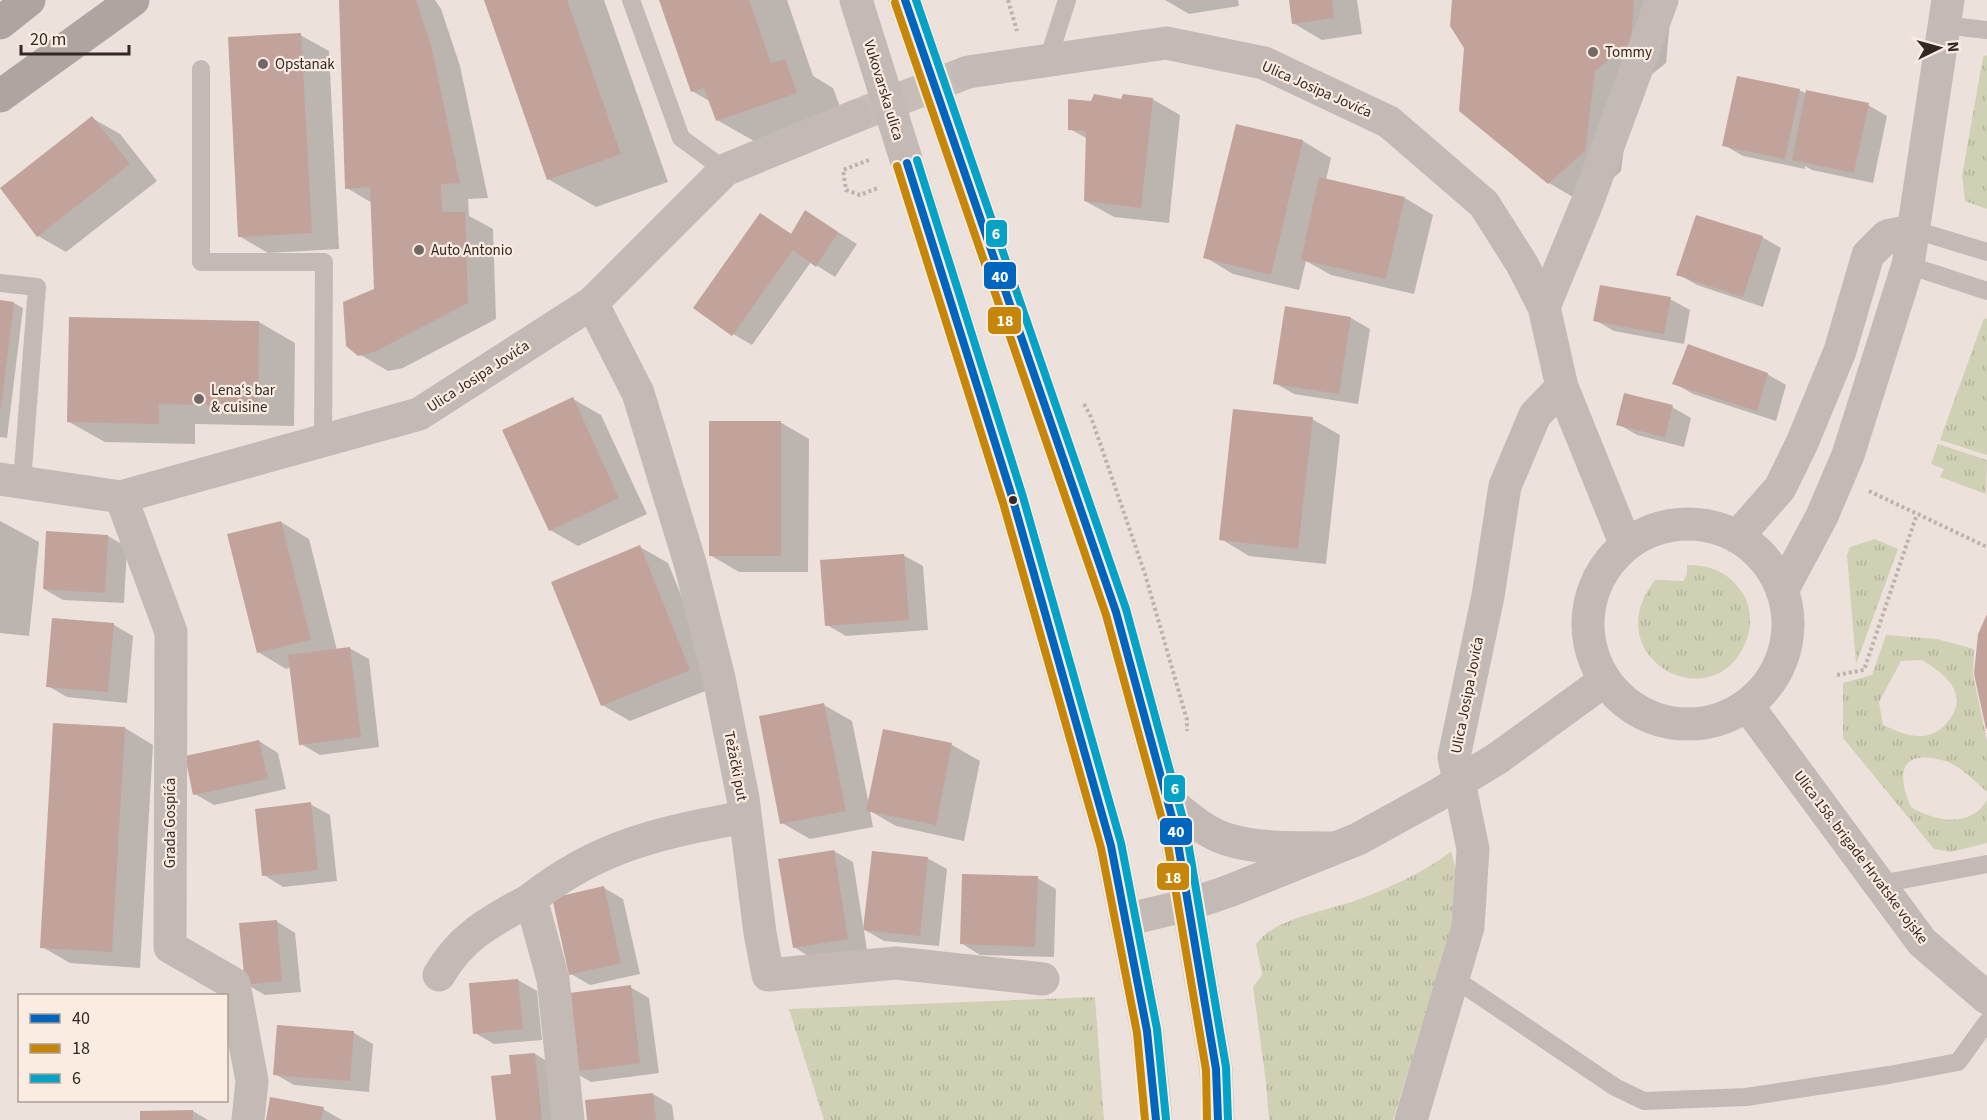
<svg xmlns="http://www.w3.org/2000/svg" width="1987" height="1120" font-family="'Source Sans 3',sans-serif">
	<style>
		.grass { fill: url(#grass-tufts); fill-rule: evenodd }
		.shadow { fill: #0003 }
		.building { fill: #c1a39c }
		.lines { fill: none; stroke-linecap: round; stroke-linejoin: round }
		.minor-tunnel { stroke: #c7bdb6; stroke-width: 33; stroke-dasharray: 33 16; stroke-linecap: butt }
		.path { stroke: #bcb3ae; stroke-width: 4; stroke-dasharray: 3 3; stroke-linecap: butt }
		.service { stroke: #c4bab5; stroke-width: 18 }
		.minor { stroke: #c4bab5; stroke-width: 33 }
		.tertiary { stroke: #c4bab5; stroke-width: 33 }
		.trunk { stroke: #aea5a0; stroke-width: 33 }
		.minor-bridge { stroke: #c4bab5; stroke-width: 33 }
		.bus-1-casing { stroke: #faece1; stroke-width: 12 }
		.bus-2-casing { stroke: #faece1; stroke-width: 12 }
		.bus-3-casing { stroke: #faece1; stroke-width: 12 }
		.bus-1 { stroke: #0065bd; stroke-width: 8 }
		.bus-2 { stroke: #c68609; stroke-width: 8 }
		.bus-3 { stroke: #03a2c6; stroke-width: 8 }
		.poi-dot { fill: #746864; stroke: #faece1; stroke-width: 2 }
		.bus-dot { fill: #342724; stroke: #faece1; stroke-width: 2 }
		.labels { text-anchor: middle; stroke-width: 4.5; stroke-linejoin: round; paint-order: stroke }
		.poi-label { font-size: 15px; fill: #342724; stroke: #faece1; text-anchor: start }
		.street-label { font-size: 15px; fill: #342724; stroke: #faece1 }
		.line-badge { stroke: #faece1; stroke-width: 2 }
		.badge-label { font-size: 16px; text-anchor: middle; font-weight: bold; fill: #fff }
	</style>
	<defs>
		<pattern id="grass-tufts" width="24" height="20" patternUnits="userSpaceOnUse" patternTransform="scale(1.5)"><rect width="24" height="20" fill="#cfd0b4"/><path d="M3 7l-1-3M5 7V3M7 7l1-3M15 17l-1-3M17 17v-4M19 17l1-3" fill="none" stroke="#b2b39b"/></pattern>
	</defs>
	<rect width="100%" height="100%" fill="#ece2db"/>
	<path class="grass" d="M1987 55V209L1965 201 1962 176 1983 57Z
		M1984 318 1987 319V455L1940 440Z
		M1938 444 1987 460 1986 494 1940 477 1944 469 1931 464Z
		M1875 539 1898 549 1856 664 1847 555 1850 547Z
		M1687 565C1712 565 1730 573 1744 595 1752 610 1752 629 1745 644 1711 721 1595 656 1655 580L1683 581 1687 574Z
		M1886 635 1937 639 1974 649 1973 675 1987 741V792C1976 782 1959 765 1945 761 1900 748 1896 773 1911 807 1935 822 1971 828 1987 800V843L1951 852 1934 849 1843 738V683L1872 675ZM1922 660C1949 676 1972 698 1944 726 1938 732 1928 737 1919 736 1906 736 1895 730 1883 725L1879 702 1901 661Z
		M1451 851 1462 893 1393 1120H1269L1266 1082 1253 987 1262 975 1256 944C1274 918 1327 911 1357 900 1385 890 1429 870 1451 851Z
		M1095 997 1104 1120H824L789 1009Z"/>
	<path class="shadow" d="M342 0H435L441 9 460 66 488 198 468 199 469 216 493 229 496 319 403 368 388 371 359 354 375 290 372 203 347 188Z
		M486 0H604L668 182 596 207 548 179Z
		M660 0H787L813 76 833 88 845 120 766 148 717 120 711 102 692 91Z
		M1165 0H1238L1239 6 1189 14Z
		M1290 0H1357L1362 34 1322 40 1293 23Z
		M1454 0H1672L1666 63 1631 91 1621 171 1585 204 1549 183 1466 48Z
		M300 35 329 51 339 249 268 253 239 236Z
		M1799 90 1807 94 1868 105 1887 116 1873 183 1812 170 1805 166V169L1743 156 1724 145Z
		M1152 99 1180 115 1169 223 1114 217 1085 201 1088 139 1070 129 1092 102Z
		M92 118 120 134 157 181 66 252 38 236Z
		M1237 125 1303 141 1331 158 1326 180 1405 198 1433 215 1414 294 1331 275 1306 261 1299 290 1233 274 1205 257Z
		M806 212 857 244 835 277 811 262 752 345 733 334 761 215 793 235Z
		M1762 237 1781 248 1763 307 1697 285 1678 274Z
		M1670 299 1690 310 1684 344 1614 331 1595 320Z
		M0 301 14 303 23 308 7 438 0 437Z
		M1287 308 1351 318 1370 329 1358 404 1294 394 1275 383Z
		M259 322 295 343 294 426 195 424V444L105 442 69 422Z
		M1767 374 1786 385 1776 421 1693 394 1674 383Z
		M573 399 601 415 647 514 578 546 550 530Z
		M1672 407 1691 418 1684 447 1637 435 1618 424Z
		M1312 419 1340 435 1326 564 1249 556 1221 539Z
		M780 422 809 439 808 572H739L710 555Z
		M0 521 39 542 29 636 0 633Z
		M281 522 309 539 337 650 349 648 369 659 379 747 320 755 301 744 291 667 286 669 258 652Z
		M108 536 127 547 124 603 63 600 44 589Z
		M640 547 668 563 718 686 630 721 602 705Z
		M903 555 923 566 928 630 846 636 827 625Z
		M54 620 114 625 133 636 127 703 67 697 48 686Z
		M824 705 852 721 869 805 884 731 952 745 980 761 964 841 896 826 870 811 873 827 810 839 782 823Z
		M125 728 153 745 140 968 70 963 42 947Z
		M259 741 278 753 286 789 214 805 195 794Z
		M310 804 330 815 337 881 283 887 264 875Z
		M834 851 853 862 867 950 813 959 794 947Z
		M927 858 947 869 939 946 884 941 865 930Z
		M1037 878 1056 889 1054 957 980 955 961 943Z
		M604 888 623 899 640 974 590 985 571 974Z
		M276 921 295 933 301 992 265 995 246 984Z
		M518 980 537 991 542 1040 494 1044 475 1033Z
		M630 987 649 998 659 1073 591 1082 572 1071Z
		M279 1026 354 1033 373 1044 369 1092 294 1085 275 1074Z
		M535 1054 554 1065 559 1120H497Z
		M653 1094 672 1105 674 1120H589Z
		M323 1109 342 1120H267Z
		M193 1111 208 1120H142Z"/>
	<path class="building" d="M339 0H416L432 49 460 183 441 184 442 212H465L468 303 374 352 358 356 346 346 343 302 374 289 370 187 345 189Z
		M484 0H567L621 154 547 180Z
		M659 0H749L771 63 785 59 797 93 716 121 704 88 691 92Z
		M1289 0H1332L1334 18 1292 24Z
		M1452 0H1634L1631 42 1595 71 1585 151 1548 184 1459 111 1464 48 1450 26Z
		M301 33 312 233 238 237 228 37Z
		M1737 76 1800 89 1785 159 1722 146Z
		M1806 90 1869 103 1854 173 1792 160Z
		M1094 94 1121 99 1123 94 1153 98 1141 208 1084 201 1086 131 1068 130V99L1091 101Z
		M92 116 130 164 37 237 0 188Z
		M1236 124 1303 140 1271 275 1203 258Z
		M1319 177 1405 197 1386 279 1301 260Z
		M805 210 838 232 816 267 793 250 732 336 693 308 760 213 791 234Z
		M1696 215 1763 236 1743 297 1676 275Z
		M1600 285 1671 297 1664 334 1593 321Z
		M0 300 14 302 1 408H0Z
		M1285 306 1351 317 1339 394 1273 384Z
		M69 317 259 321 258 406 159 404V424L67 422Z
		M1688 344 1768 373 1757 411 1672 384Z
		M1624 393 1673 405 1665 437 1616 425Z
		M573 397 619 498 549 531 502 430Z
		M1233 409 1313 417 1298 549 1219 540Z
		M709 421H781V556H709Z
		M281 521 311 640 257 653 227 534Z
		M46 531 108 535 105 593 43 589Z
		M640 545 690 670 601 706 551 582Z
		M904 554 909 620 825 626 820 560Z
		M1987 614V729H1986L1974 674 1978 634Z
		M52 618 114 623 108 692 46 687Z
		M350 647 361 737 299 745 288 655Z
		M824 703 846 811 780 824 759 716Z
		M53 723 125 727 112 952 40 948Z
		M883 729 952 743 936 825 866 811Z
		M259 740 268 779 193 795 185 756Z
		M311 802 318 870 262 876 255 809Z
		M834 850 848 939 793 948 778 859Z
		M872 851 928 857 920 936 863 930Z
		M962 874 1038 876 1035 947 960 944Z
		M604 886 621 963 569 975 552 898Z
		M277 920 282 981 245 985 239 923Z
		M518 979 523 1029 473 1034 469 983Z
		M631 985 640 1063 571 1072 561 994Z
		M277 1025 354 1031 350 1081 273 1075Z
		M535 1053 542 1120H496L491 1076 511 1074 509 1055Z
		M653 1093 656 1120H587L585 1100Z
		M270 1097 324 1107 321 1120H266Z
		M193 1110V1120H140V1111Z"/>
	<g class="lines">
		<path class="minor-tunnel" d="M856 116 968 72"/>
		<path class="path" d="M1008 0 1017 31
			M869 160 843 170 846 190 860 195 878 188
			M1084 404 1091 417 1145 574 1187 720V731
			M1869 491 1987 547
			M1837 675 1864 670 1917 514"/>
		<path class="service" d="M631 0 681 138 725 170
			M1943 25 1987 30
			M1048 60 1067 0
			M201 69V262H324L323 441
			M1915 230 1987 252
			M1908 265 1987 291
			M0 283 37 287 22 482
			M1880 884 1987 864
			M1455 979 1615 1087 1644 1101 1746 1097 1889 1075 1958 1062 1987 1022"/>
		<path class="minor" d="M968 72 1166 43 1264 63 1389 122 1484 204 1522 264 1544 307 1562 387 1626 545
			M592 303 638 393 690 563 719 678 743 798 760 933 768 975 896 963 1043 979
			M1544 307 1587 203 1662 0
			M0 479 121 497 419 414 592 303 725 170 856 116
			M121 497 171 632 170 947 234 984 252 1081 248 1120
			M1588 624a100 100 0 1 1 200 0a100 100 0 1 1-200 0Z
			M1737 537 1780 488 1802 443 1840 351 1868 255 1887 236 1915 230
			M1782 591 1822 516 1848 455 1908 265 1948 0
			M1747 705 1922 942 1987 998
			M1498 758 1604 681
			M1125 920 1188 905 1229 891 1358 839 1436 796
			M439 975C462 935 492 921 531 899
			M568 1120 553 979 531 899C599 845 662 832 745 817
			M1411 1120 1468 927 1473 849 1454 757 1488 596 1505 486 1535 415 1562 387"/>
		<path class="tertiary" d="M856 0 1013 500 1111 846 1147 1031 1156 1120
			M905 0 1116 612 1176 832 1216 1069 1218 1120
			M1168 801C1186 815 1204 832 1226 839 1259 850 1299 847 1333 848"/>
		<path class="trunk" d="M0 23 29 0
			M0 96 133 0"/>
		<path class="minor-bridge" d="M1436 796 1498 758"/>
		<defs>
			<path id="bus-1" d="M905 0 1116 612 1176 832 1216 1069 1218 1120
				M907 163 1013 500 1111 846 1147 1031 1156 1120"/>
			<path id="bus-2" d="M895 3 1106 615 1166 834 1206 1070 1207 1120
				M897 166 1003 503 1101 848 1137 1033 1145 1120"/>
			<path id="bus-3" d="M916 0 1126 609 1186 830 1226 1067 1228 1120
				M917 160 1023 497 1121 843 1157 1029 1166 1119"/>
		</defs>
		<use href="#bus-1" class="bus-1-casing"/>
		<use href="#bus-2" class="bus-2-casing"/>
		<use href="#bus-3" class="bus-3-casing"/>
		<use href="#bus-1" class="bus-1"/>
		<use href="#bus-2" class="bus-2"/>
		<use href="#bus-3" class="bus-3"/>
	</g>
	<g class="poi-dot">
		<circle cx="1593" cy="52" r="6"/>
		<circle cx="263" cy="64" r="6"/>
		<circle cx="419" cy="250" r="6"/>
		<circle cx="199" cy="399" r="6"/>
	</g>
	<circle class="bus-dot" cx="1013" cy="500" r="5"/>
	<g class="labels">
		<g class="poi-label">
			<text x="1605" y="57">Tommy</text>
			<text x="275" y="69">Opstanak</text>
			<text x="431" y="255">Auto Antonio</text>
			<text x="211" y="395">Lena‘s bar<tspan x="211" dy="17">&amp; cuisine</tspan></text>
		</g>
		<g class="street-label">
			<text transform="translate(1317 89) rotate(24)" y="5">Ulica Josipa Jovića</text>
			<text transform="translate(884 90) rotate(73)" y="5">Vukovarska ulica</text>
			<text transform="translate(478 376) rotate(-33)" y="5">Ulica Josipa Jovića</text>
			<text transform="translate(1467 695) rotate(-79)" y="5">Ulica Josipa Jovića</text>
			<text transform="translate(736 766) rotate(79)" y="5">Težački put</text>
			<text transform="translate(170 823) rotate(-90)" y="5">Grada Gospića</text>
			<text transform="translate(1861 857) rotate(53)" y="5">Ulica 158. brigade Hrvatske vojske</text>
		</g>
	</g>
	<g class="line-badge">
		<rect x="985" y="219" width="23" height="29" rx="6" fill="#03a2c6"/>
		<rect x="983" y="261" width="34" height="29" rx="6" fill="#0065bd"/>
		<rect x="987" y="306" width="35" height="29" rx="6" fill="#c68609"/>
		<rect x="1163" y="774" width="23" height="29" rx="6" fill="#03a2c6"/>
		<rect x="1159" y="817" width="34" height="29" rx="6" fill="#0065bd"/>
		<rect x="1156" y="862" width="34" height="29" rx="6" fill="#c68609"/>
	</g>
	<g class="badge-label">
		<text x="996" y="239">6</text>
		<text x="1000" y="282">40</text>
		<text x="1005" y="326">18</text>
		<text x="1175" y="794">6</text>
		<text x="1176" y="837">40</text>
		<text x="1173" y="883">18</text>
	</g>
	<rect x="18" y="994" width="210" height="108" fill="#faece1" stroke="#ab9d95" stroke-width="1.5"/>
	<rect x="30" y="1014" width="30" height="9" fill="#0065bd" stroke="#ab9d95" stroke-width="1.5"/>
	<text x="72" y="1024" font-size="18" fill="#342724">40</text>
	<rect x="30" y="1044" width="30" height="9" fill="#c68609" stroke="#ab9d95" stroke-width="1.5"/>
	<text x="72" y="1054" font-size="18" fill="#342724">18</text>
	<rect x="30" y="1074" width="30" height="9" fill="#03a2c6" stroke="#ab9d95" stroke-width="1.5"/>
	<text x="72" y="1084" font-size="18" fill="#342724">6</text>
	<g transform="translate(1939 48) rotate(85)" stroke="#faece1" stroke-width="4.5" paint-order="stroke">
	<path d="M0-4.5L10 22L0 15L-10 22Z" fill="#342724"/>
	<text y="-9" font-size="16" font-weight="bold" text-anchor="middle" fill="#342724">N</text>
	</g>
	<path d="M21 45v9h108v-9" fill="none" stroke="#342724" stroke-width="3"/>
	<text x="30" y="45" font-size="18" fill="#342724" stroke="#faece1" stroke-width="4.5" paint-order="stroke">20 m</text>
</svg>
